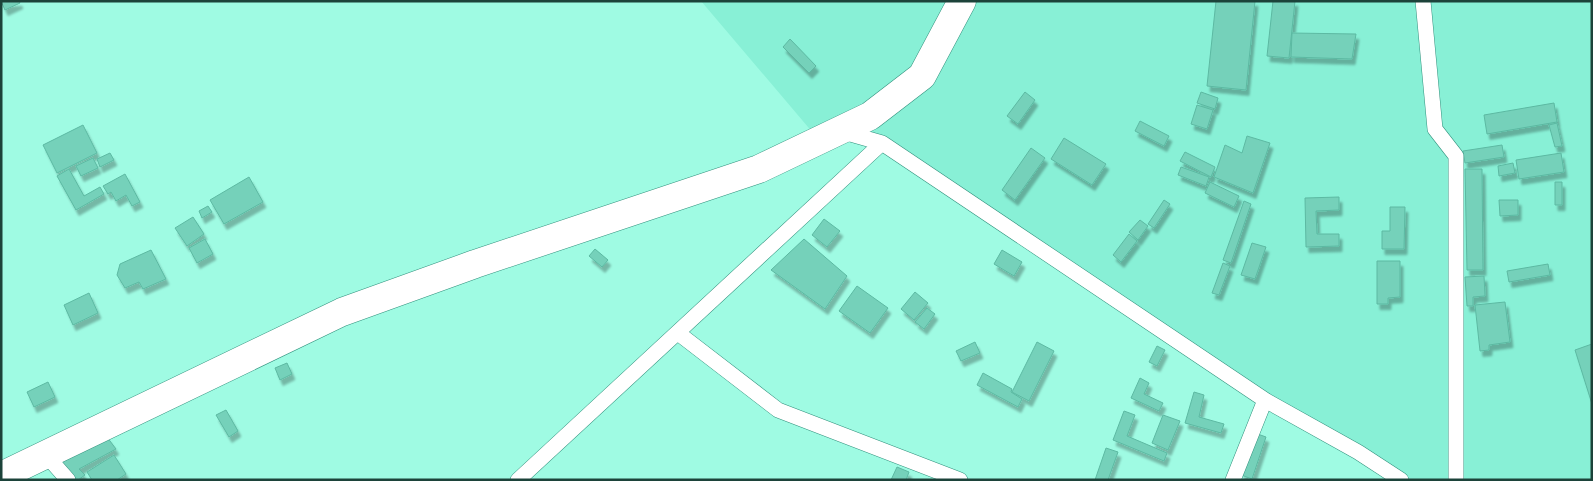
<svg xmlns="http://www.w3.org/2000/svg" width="1593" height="481" font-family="Inter,sans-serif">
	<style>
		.built { fill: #88f0d6 }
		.building { fill: #75d1ba; stroke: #5cb9a2; filter: url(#shadow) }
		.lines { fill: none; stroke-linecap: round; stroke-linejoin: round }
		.street-casing { stroke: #31917d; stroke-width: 16 }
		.highway-casing { stroke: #31917d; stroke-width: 29 }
		.street { stroke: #fff; stroke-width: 15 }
		.highway { stroke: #fff; stroke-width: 28 }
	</style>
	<defs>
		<filter id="shadow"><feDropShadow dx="3" dy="5.5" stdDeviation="1" flood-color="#0004"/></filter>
	</defs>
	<rect width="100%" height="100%" fill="#9ffbe3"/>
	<path class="built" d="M701 1H1592V480H1401L882 143 839 131 819 140Z"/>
	<path class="building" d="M1 1H19L20 3 5 10Z
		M1216 1H1255L1246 90 1207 86Z
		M1273 1H1295L1289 58 1267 56Z
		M1292 33 1356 34 1352 59 1291 57Z
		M790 39 816 66 809 73 783 47Z
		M1025 92 1035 100 1018 124 1007 116Z
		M1201 92 1218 98 1215 109 1197 103Z
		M1554 103 1557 122 1487 134 1484 115Z
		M1197 105 1213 110 1207 129 1191 124Z
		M1140 121 1169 136 1164 146 1135 131Z
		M1557 123 1562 146 1555 147 1549 125Z
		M83 125 97 153 57 173 43 145Z
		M1247 136 1270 143 1253 193 1214 177 1225 145 1242 153Z
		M1064 138 1106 164 1092 185 1051 159Z
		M1502 145 1504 157 1465 163 1463 151Z
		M1031 148 1045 158 1015 200 1002 190Z
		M1185 152 1215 167 1211 177 1180 161Z
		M110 153 114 160 100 167 97 159Z
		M1561 153 1564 172 1519 179 1516 160Z
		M93 158 98 168 81 176 76 166Z
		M1513 163 1515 173 1499 176 1498 166Z
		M1181 167 1209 177 1206 186 1178 175Z
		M69 169 84 196 100 187 104 194 76 210 57 176Z
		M1465 169H1482L1483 270H1467Z
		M125 174 140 202 132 206 126 195 116 201 111 192 108 194 103 186Z
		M249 177 263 202 224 224 210 200Z
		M1210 182 1239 196 1234 207 1205 193Z
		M1555 182H1562V205H1555Z
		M1339 197V210L1316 211 1317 234H1339V246L1306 247 1305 198Z
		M1164 200 1170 204 1154 228 1148 224Z
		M1499 200H1518V215L1500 216Z
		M1244 201 1251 204 1231 263 1223 260Z
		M208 206 212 212 202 218 199 211Z
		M1390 207H1405L1404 249H1382V231H1390Z
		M193 217 204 234 187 246 175 228Z
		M824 219 840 231 827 247 812 235Z
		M1140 220 1148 226 1138 240 1129 232Z
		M1129 234 1137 241 1121 262 1113 255Z
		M205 239 213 254 197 263 189 248Z
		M804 239 847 276 825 309 771 270Z
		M1252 243 1266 247 1255 279 1241 275Z
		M595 249 608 260 602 267 589 256Z
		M151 250 166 279 143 289 139 282 125 288 117 275 120 264Z
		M1002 250 1022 262 1014 276 994 264Z
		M1377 261H1400V297L1388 298V304H1377Z
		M1223 263 1230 266 1219 295 1212 293Z
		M1548 264 1550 275 1509 282 1507 271Z
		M1484 276 1485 296 1473 297V306H1467L1465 277Z
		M857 286 888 308 870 333 839 311Z
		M915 292 928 303 914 320 901 309Z
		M89 293 98 313 73 325 64 305Z
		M1505 302 1510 342 1489 345V350L1480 351 1475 305Z
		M927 308 935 314 924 329 915 322Z
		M975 342 980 353 961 361 956 351Z
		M1037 342 1054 351 1029 401 1012 392Z
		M1592 344V404L1575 350Z
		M1157 346 1165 350 1157 366 1149 362Z
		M287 363 292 374 280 380 275 368Z
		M983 373 1012 389 1011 392 1022 399 1018 407 977 385Z
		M1140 378 1149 383 1144 394 1163 403 1159 411 1131 398Z
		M48 382 55 397 34 407 27 392Z
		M1194 392 1204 395 1199 417 1224 424 1221 433 1185 423Z
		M226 410 238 431 229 437 216 415Z
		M1124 411 1135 415 1127 436 1167 453 1164 461 1113 440Z
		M1163 415 1180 421 1168 450 1152 443Z
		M1255 433 1266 437 1252 479 1241 475Z
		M107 437 116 449 79 469 85 475 78 480H72L58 463Z
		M1106 448 1118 452 1108 480H1095Z
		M114 455 126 474 117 480H92L87 472Z
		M897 467 909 472 906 480H891Z"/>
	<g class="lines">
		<defs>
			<path id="street" d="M1423 1 1435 129 1456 156V480
				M840 131 882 143 1265 400 1358 452 1401 480
				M678 333 778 410 960 480
				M46 455 68 480
				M518 480 882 143
				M1233 480 1265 400"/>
			<path id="highway" d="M1 476 342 312 475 264 759 169 870 116 922 76 962 1"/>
		</defs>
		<use href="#street" class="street-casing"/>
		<use href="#highway" class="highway-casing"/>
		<use href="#street" class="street"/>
		<use href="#highway" class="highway"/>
	</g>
	<rect width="1593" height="481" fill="none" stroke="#1c433a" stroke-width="5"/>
</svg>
